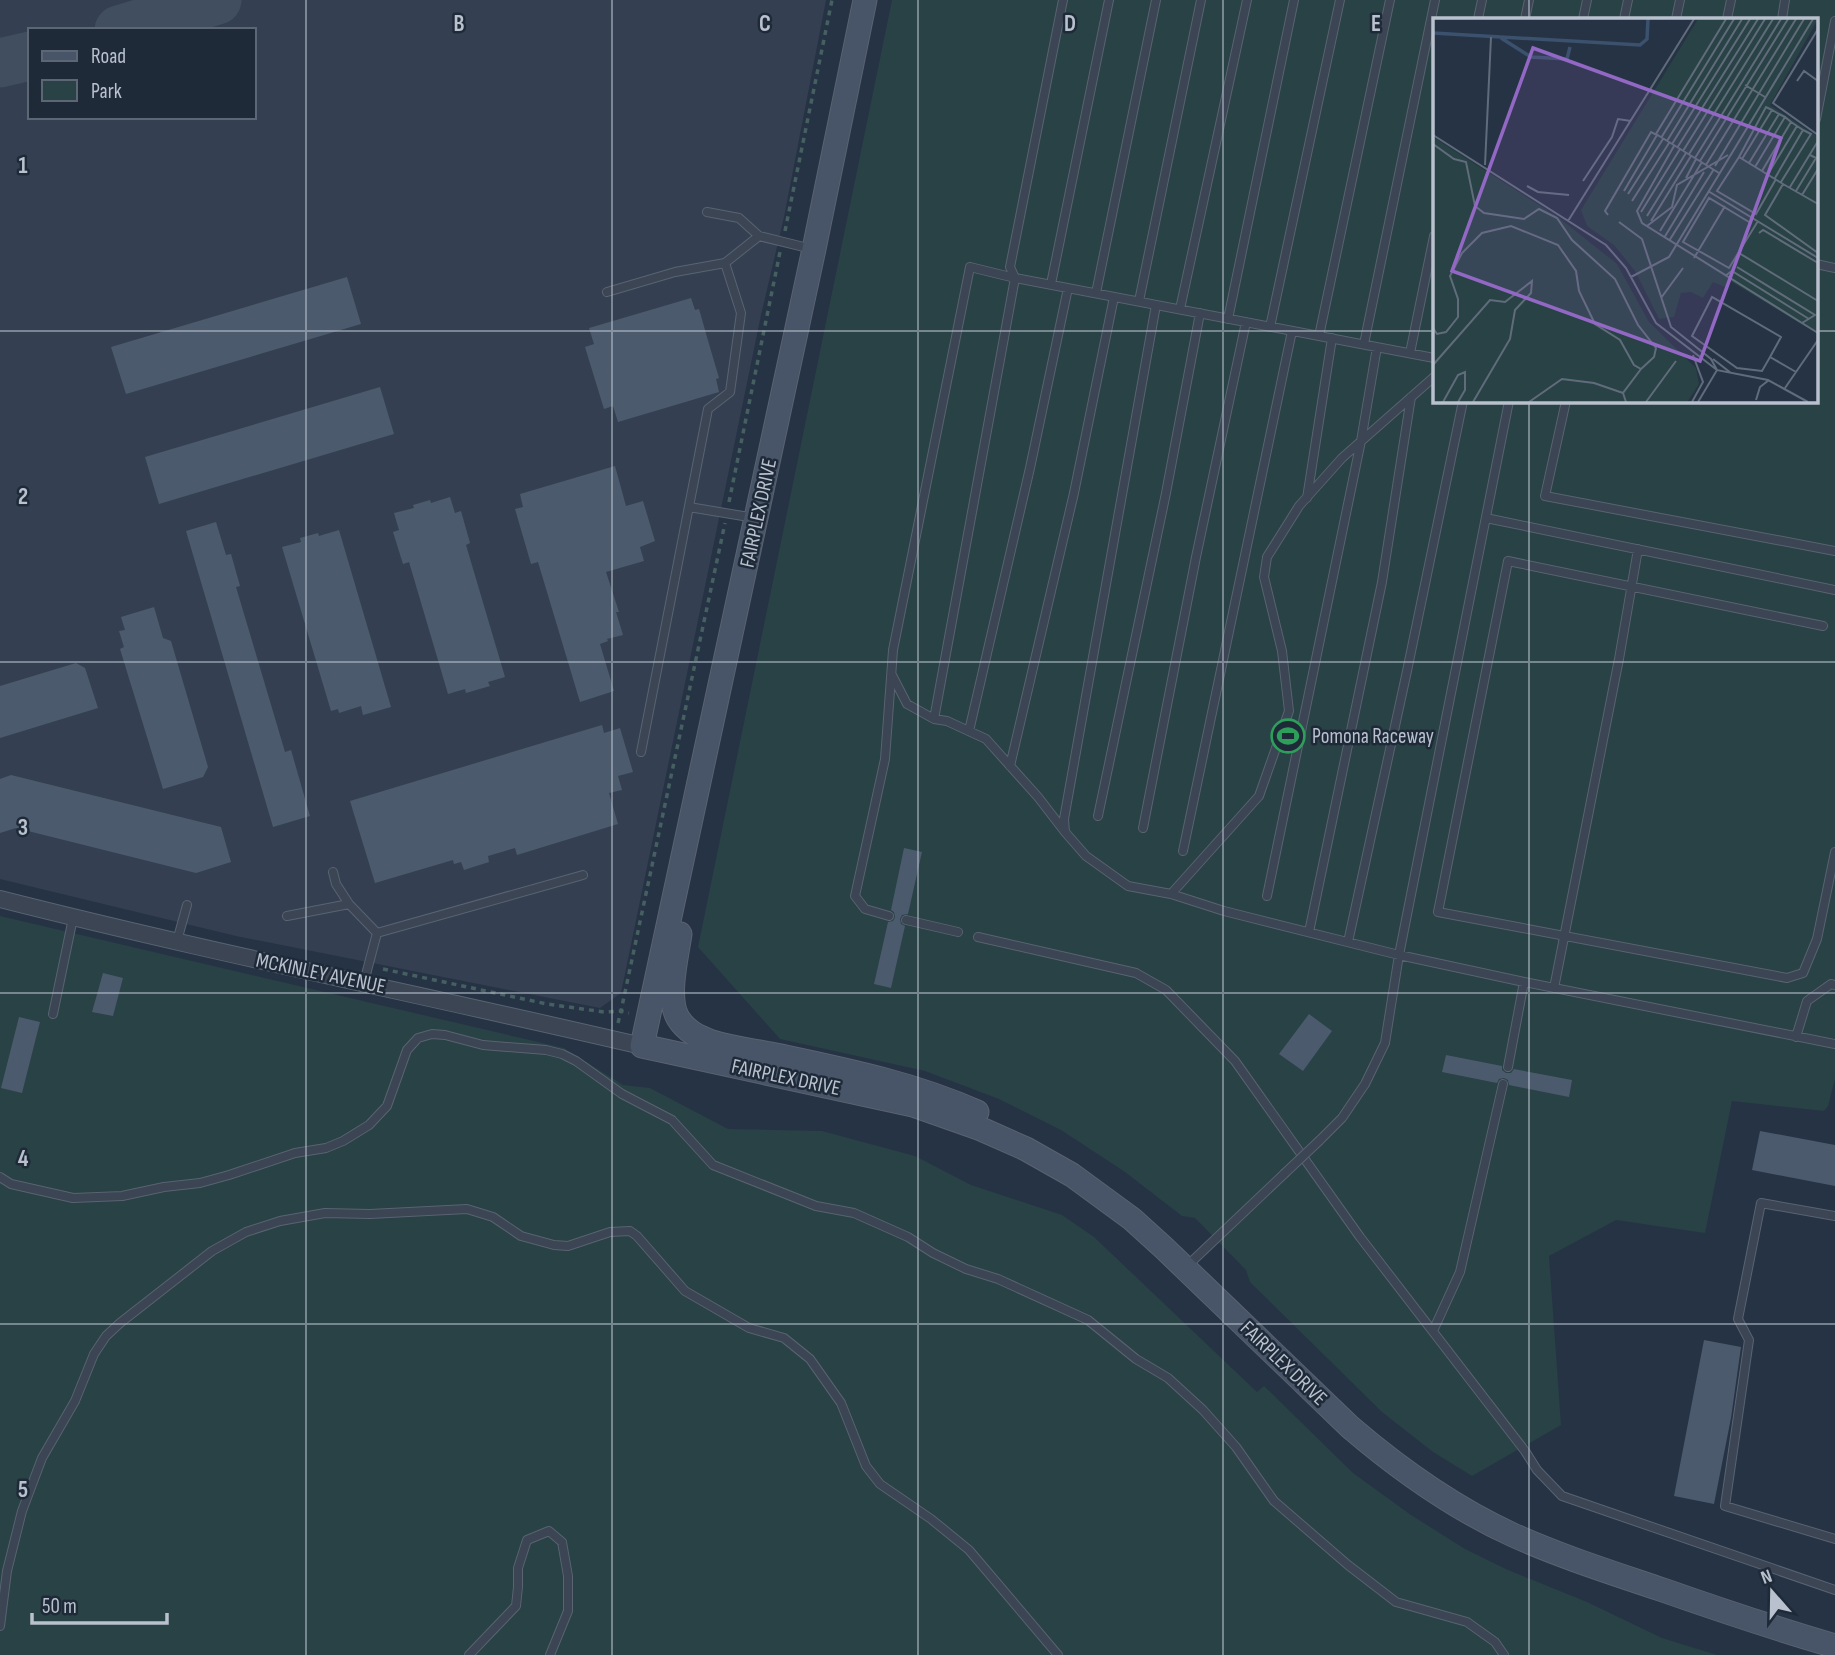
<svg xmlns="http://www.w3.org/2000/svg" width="1835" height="1655" font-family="'Sofia Sans Condensed',sans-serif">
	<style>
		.airport { fill: #344051; fill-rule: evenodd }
		.green { fill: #284245; fill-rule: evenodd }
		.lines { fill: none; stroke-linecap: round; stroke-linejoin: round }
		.taxiway { stroke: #414e60; stroke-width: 49 }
		.building { fill: #4c5a6e }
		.lane-casing { stroke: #596371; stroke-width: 10 }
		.street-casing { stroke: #596371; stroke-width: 18 }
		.secondary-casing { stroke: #596371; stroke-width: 25 }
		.path { stroke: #465f61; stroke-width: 3.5; stroke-dasharray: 5 5; stroke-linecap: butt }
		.lane { stroke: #3b4554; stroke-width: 8 }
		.street { stroke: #3b4554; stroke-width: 16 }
		.secondary { stroke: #485467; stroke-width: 23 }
		.lane-bridge-casing { stroke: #596371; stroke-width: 10; stroke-linecap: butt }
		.lane-bridge { stroke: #3b4554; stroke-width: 8 }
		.grid { fill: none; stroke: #b8c1cd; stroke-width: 2; stroke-opacity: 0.55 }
		.labels { text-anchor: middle; stroke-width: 5; stroke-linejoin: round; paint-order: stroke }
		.street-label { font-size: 21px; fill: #b8c1cd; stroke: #1f2a39 }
		.poi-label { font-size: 21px; fill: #b8c1cd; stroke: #1f2a39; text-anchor: start }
		.inset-river { fill: none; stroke: #3b516e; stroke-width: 3.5 }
		.inset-road { fill: none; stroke: #606c7b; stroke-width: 2 }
		.view { fill: #9368c5; fill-opacity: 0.15; stroke: #9368c5; stroke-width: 3.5 }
		.inset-edge { fill: none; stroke: #b8c1cd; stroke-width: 3.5 }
		.grid-label { font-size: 23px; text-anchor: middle; font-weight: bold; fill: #b8c1cd; stroke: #1f2a39; stroke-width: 5; stroke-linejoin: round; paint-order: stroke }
	</style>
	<rect width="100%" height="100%" fill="#263345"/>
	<path class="airport" d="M0 0H826L784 217 761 315 621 993 600 1008 236 936 0 879ZM30 30H254V117H30Z"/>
	<path class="green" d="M892 0H1835V1079L1828 1106 1824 1111 1732 1101 1705 1233 1616 1220 1549 1256 1561 1425 1472 1476 1433 1452 1382 1412 1250 1282 1246 1270 1195 1218 1182 1216 1125 1172 1061 1130 999 1099 925 1071 780 1039 698 947ZM1434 19H1816V401H1434Z
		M0 916 564 1048 623 1085 650 1088 728 1129 822 1131 915 1156 971 1185 1062 1215 1094 1237 1257 1392 1264 1386 1353 1473 1411 1515 1465 1549 1508 1570 1587 1602 1662 1638 1717 1655H0Z"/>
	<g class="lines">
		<path class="taxiway" d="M119 30 217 0
			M0 63 30 56"/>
	</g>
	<path class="building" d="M347 277 361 324 126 394 111 347Z
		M691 298 695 310 699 309 709 344 719 378 716 379 719 392 618 422 613 406 604 409 585 347 594 344 589 328Z
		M380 387 394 434 159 504 145 457Z
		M615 466 626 506 643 501 655 541 640 547 644 561 606 572 619 612H616L623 635 607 639 608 641 600 644 614 691 580 702 538 562 531 564 515 509 523 507 520 494Z
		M450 497 455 513 461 511 470 543 466 545 505 677 488 682 490 686 466 693 465 689 448 694 409 562 403 564 393 532 399 530 394 513 414 508 413 505 430 500 431 503Z
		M216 522 226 555 231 554 240 586 236 587 285 752 291 750 310 816 273 827 186 531Z
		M339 530 391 707 363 715 361 706 339 713 338 709 331 711 282 547 301 542 300 538 318 533 319 536Z
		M154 607 163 638 171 641 208 767 203 777 163 789 120 649 124 647 119 631 125 630 121 617Z
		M76 663 85 668 98 708 0 738V686Z
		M602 725 604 733 620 728 633 772 618 776 622 790 609 793 618 824 517 855 515 848 488 856 489 862 464 870 461 862 454 864 453 860 375 883 350 801Z
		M11 775 221 827 231 862 196 873 16 828 0 833V779Z
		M904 848 922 852 908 914 902 915 900 919 901 924 905 926 891 988 874 984 888 922 893 921 895 917 894 912 891 910Z
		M103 973 123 978 113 1016 92 1012Z
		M1309 1014 1332 1031 1303 1071 1279 1054Z
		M19 1017 40 1022 22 1093 1 1088Z
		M1446 1055 1502 1066V1070L1506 1073H1511L1514 1069 1572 1080 1569 1097 1509 1085 1508 1080 1504 1078 1499 1079 1497 1083 1442 1072Z
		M1760 1131 1835 1145V1186L1752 1170Z
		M1704 1340 1741 1347 1731 1418 1714 1504 1674 1496Z"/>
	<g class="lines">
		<defs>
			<path id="lane" d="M1063 0 1010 267 1015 278 1434 358
				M1478 19 1482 0
				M1525 19 1529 0
				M1583 19 1587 0
				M1624 19 1628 0
				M1676 19 1680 0
				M1727 19 1731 0
				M1782 19 1785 0
				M1816 119 1835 21
				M707 212 739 218 759 236
				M1816 264 1835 268
				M1051 284 1109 0
				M607 292 675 272 725 263
				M1096 293 1156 0
				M1139 301 1201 0
				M1156 305 1064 819 1065 832 1086 856 1128 886 1171 894 1224 911 1399 955 1524 982 1835 1044
				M1180 309 1247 0
				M1228 319 1294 0
				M1270 327 1340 0
				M1319 336 1390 0
				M1364 344 1435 0
				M1410 353 1434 236
				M1566 401 1545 496 1835 551
				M1307 498 1332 338
				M689 507 755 518
				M1486 518 1835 590
				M1823 626 1508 561 1438 912 1787 978 1803 973 1817 939 1835 852
				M892 675 907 704 934 719 947 721 986 739 1038 797 1065 832
				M969 731 1030 468 1068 288
				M641 752 708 409 730 392 741 313 725 263 759 236 812 249
				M1010 766 1074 493 1114 297
				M1098 816 1166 493 1200 313
				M1143 828 1196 557 1246 322
				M1183 851 1292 331
				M333 872 336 884 349 904
				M1171 894 1259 796 1289 711 1282 651 1264 577 1267 557 1299 506 1342 458 1434 377
				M1267 896 1361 441 1377 347
				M287 916 349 904 377 933
				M889 916 865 909 855 896 885 759 893 650 970 267 1015 278 934 719
				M906 920 958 932
				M1309 932 1382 582 1411 397
				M377 933 583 875
				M978 937 1136 973 1166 990 1235 1061 1360 1237 1525 1451 1537 1470 1562 1496 1835 1590
				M177 941 187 905
				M1348 942 1407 671 1463 401
				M364 982 377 933
				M1554 988 1619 659 1638 549
				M53 1014 73 918
				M1796 1037 1807 1001 1831 984 1835 985
				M1508 1067 1524 982
				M1320 1140 1342 1118 1365 1084 1385 1043 1399 955 1509 401
				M0 1177 11 1184 73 1198 122 1196 164 1187 200 1183 229 1175 295 1153 326 1148 343 1141 369 1125 387 1106 407 1050 418 1038 432 1034 445 1035 483 1045 546 1050 562 1054 576 1061 622 1094 672 1120 713 1165 816 1206 854 1213 908 1237 933 1253 966 1269 998 1279 1088 1320 1136 1359 1168 1378 1203 1410 1236 1447 1274 1501 1348 1565 1396 1602 1467 1622 1495 1642 1504 1655
				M1835 1216 1761 1203 1738 1319 1749 1340 1725 1506 1835 1539
				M1187 1266 1284 1174
				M1433 1331 1460 1272 1503 1084
				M0 1626 7 1571 22 1511 42 1458 75 1401 94 1354 106 1336 120 1323 212 1251 246 1232 280 1221 325 1213 370 1214 467 1209 493 1217 521 1236 554 1245 568 1246 610 1232 630 1231 637 1236 685 1291 749 1328 784 1338 810 1359 841 1403 866 1466 880 1484 931 1519 969 1550 1058 1655
				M469 1655 516 1606 518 1587V1568L527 1540 549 1531 562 1542 568 1576V1611L550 1655"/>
			<path id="street" d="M0 899C213 953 428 996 642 1046"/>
			<path id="secondary" d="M865 0 814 249 642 1046 913 1105 981 1129 1026 1149 1072 1175 1132 1219 1164 1248 1350 1427C1399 1469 1454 1508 1513 1535 1562 1557 1613 1573 1663 1590 1720 1610 1777 1629 1835 1646
				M680 934C677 956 666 998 678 1018 686 1031 698 1037 712 1042 734 1049 758 1051 781 1056 847 1070 915 1084 977 1112"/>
		</defs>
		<use href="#lane" class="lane-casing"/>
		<use href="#street" class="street-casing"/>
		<use href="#secondary" class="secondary-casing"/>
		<path class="path" d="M785 231 832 0
			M729 502 780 252
			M383 969 547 1004 604 1012 621 1011 725 523
			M618 1023 621 1011 629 1013"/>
		<use href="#lane" class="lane"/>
		<use href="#street" class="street"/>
		<use href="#secondary" class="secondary"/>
		<defs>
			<path id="lane-bridge" d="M1284 1174 1320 1140"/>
		</defs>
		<use href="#lane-bridge" class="lane-bridge-casing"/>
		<use href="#lane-bridge" class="lane-bridge"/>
	</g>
	<path class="grid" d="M306 0V1655M612 0V1655M918 0V1655M1223 0V1655M1529 0V19M0 331H1434M1816 331H1835M1529 401V1655M0 662H1835M0 993H1835M0 1324H1835"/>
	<defs>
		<symbol id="stadium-ring" viewBox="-11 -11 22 22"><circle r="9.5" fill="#1f2a39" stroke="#2e9e5b" stroke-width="1.5"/><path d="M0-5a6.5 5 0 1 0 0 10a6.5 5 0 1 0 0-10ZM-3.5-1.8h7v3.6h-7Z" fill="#2e9e5b"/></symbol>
	</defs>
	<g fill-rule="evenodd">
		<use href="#stadium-ring" x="1269" y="717" width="38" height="38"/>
	</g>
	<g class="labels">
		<g class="street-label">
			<text transform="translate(758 513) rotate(-78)" y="7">FAIRPLEX DRIVE</text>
			<text transform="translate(321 973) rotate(12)" y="7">MCKINLEY AVENUE</text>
			<text transform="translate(786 1077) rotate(12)" y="7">FAIRPLEX DRIVE</text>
			<text transform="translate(1284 1363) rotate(44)" y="7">FAIRPLEX DRIVE</text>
		</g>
		<g class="poi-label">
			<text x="1312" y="743">Pomona Raceway</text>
		</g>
	</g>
	<g transform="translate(1433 18)">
		<rect width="385" height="385" fill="#263345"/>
		<path d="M265 1H385L337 87 385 119V316L297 263 292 269 280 264 270 280 258 274 248 275 241 299 226 301 202 253 181 227 154 208 148 192ZM0 119 125 199 184 246 216 304 263 350 266 366 255 383 0 384Z" fill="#284245"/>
		<path class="inset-river" d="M0 15 207 27 214 21 215 1M68 20 98 39 134 41 137 29"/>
		<path class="inset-road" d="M385 11 340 85 385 117M364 63 371 53 385 63M312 67 332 79M0 117 173 227 193 250 223 305 284 352M228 120 301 1M234 123 309 1M0 126 21 141 33 144 42 188 51 195 91 201 106 191 124 200 139 222 182 261 205 307 223 330 221 339 208 351 201 347 187 322 162 306 146 273 143 253 125 227 78 208 49 215 29 235 17 258 25 281V299L13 314 4 316 0 310M239 126 317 1M241 128 204 193 209 205 385 315M244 130 325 1M250 133 332 1M256 136 340 1M306 139 333 89 339 92 309 141M262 140 348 1M267 143 355 1M316 145 346 96 339 92M52 147 58 19M273 147 363 1M282 148 371 1M322 149 352 99 346 96M329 153 358 104 352 99M286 155 223 116 293 1M335 156 364 108 358 104M253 160 263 141M342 160 370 112 364 108M343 161 323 196 284 173 306 139 350 166 332 197 385 235M150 163 179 119 185 101 198 103M348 164 378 116 370 112M350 166 385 186M94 168 105 174 136 177M357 169 385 123M275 173 385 240M363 173 383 140 377 137M195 176 230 121M369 177 385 151M199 183 236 125M208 194 247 131M175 197 172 193 218 114 224 117 191 173M214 198 253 135M135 203 261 1M218 203 258 138M186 204 209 221 238 309 278 341 284 352M316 204 276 180 250 224 296 250 325 203M214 208 239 189 244 167 295 137M227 213 269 144M326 215 330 212 385 245M231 220 271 154M236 223 281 151M306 235 385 283M261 240 292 188M304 249 382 297 369 305M292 258 299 253 376 301M198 259 236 239 380 1M228 280 250 250M337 339 348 319 279 279 259 318 304 350 329 353 337 339 363 354M280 341 298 355M0 347 57 282 72 284 99 263 98 275 82 292 77 321 40 384M352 370 385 322M323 382 327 369 336 362M10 384 25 357 32 354V372L25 384M96 384 129 361 161 365 190 375M193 384 190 375 208 351M213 384 243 343M259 384 270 364 260 337M265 384 284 352 335 362 375 384"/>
		<path class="view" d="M100 30 348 120 267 343 19 253Z"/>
		<rect width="385" height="385" class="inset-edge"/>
	</g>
	<g class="grid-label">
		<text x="459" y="31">B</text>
		<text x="765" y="31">C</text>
		<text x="1070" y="31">D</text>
		<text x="1376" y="31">E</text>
		<text x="23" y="173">1</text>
		<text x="23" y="504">2</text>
		<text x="23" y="835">3</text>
		<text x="23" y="1166">4</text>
		<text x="23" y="1497">5</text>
	</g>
	<rect x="28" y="28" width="228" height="91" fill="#1f2a39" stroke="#5c6674" stroke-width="2"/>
	<rect x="42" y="51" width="35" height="10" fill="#485467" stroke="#5c6674" stroke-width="2"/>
	<text x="91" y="63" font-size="21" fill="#b8c1cd">Road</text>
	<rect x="42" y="80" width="35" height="21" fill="#284245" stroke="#5c6674" stroke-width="2"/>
	<text x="91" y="98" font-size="21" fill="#b8c1cd">Park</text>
	<g transform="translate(1772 1592) rotate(340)" stroke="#1f2a39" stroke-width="5" paint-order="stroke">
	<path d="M0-5L12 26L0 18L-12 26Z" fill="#b8c1cd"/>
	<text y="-10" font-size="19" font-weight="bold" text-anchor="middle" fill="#b8c1cd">N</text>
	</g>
	<path d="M32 1613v10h135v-10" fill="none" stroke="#b8c1cd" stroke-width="3.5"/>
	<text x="42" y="1613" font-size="21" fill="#b8c1cd" stroke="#1f2a39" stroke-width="5" paint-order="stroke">50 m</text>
</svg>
